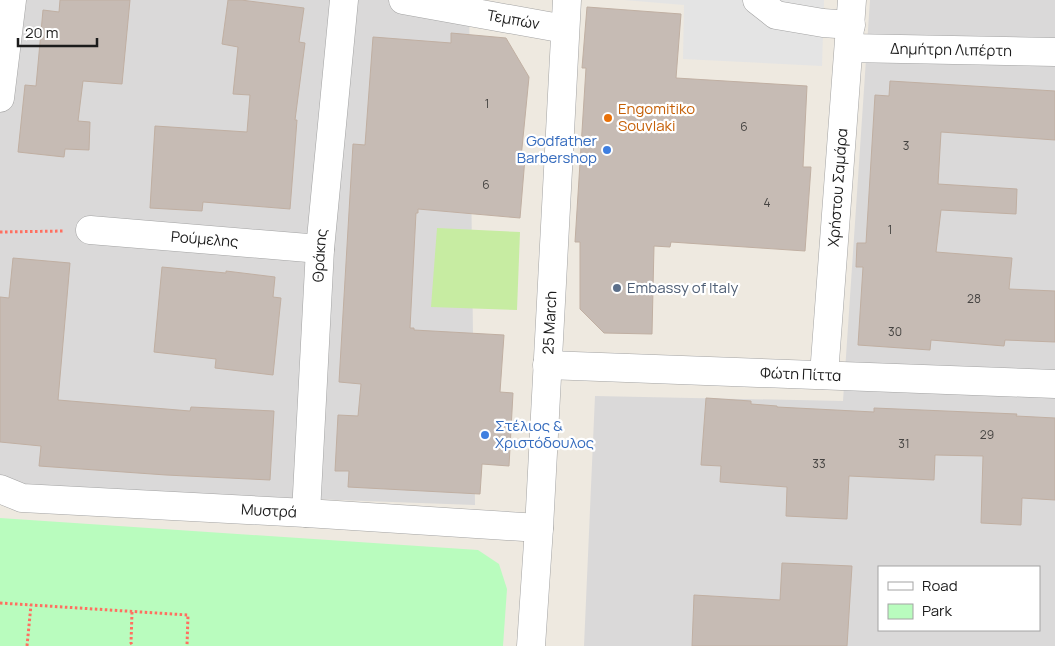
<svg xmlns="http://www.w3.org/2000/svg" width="1055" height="646" font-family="Manrope,sans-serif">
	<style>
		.residential { fill: #dad9d9; fill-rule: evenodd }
		.grass { fill: #c7eca2 }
		.park { fill: #b9fcbe }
		.parking { fill: #e4e4e4 }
		.building { fill: #c6bbb4; stroke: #c0afa2 }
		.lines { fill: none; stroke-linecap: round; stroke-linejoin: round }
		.minor-casing { stroke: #a3a3a3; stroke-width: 29 }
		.path { stroke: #ff6f60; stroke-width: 3; stroke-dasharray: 2.5 2.5; stroke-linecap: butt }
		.minor { stroke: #fff; stroke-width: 28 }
		.food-dot { fill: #e8710a; stroke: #fff; stroke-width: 2 }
		.shop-dot { fill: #3f7fe0; stroke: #fff; stroke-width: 2 }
		.service-dot { fill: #5c6f8a; stroke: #fff; stroke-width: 2 }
		.labels { text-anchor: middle; stroke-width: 4.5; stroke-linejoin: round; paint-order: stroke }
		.number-label { font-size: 12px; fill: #464442 }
		.street-label { font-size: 15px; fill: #1c1c1c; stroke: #fff }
		.food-label { font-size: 15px; fill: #c56008; stroke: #fff; text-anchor: start }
		.shop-label { font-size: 15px; fill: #366cbe; stroke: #fff; text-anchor: end }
		.service-label { font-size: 15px; fill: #4e5e75; stroke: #fff; text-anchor: start }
	</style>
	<rect width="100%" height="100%" fill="#eee9e0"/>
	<path class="residential" d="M0 0H469L475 505 0 488Z
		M870 0H1055V646H584L595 396 843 401ZM879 567H1039V630H879Z"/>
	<path class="grass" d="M437 228 520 232 517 310 431 307Z"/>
	<path class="park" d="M0 518 478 550 499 564 507 589 503 646H0Z"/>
	<path class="parking" d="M624 0H824L822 66 683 59 684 5Z"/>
	<path class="building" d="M60 0H130L122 84 83 81 78 121 90 122 89 150 65 149 64 157 18 152 25 85 36 86 43 10 59 12Z
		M228 0H241L304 8 299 42 305 43 295 120H297L290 209 203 202 202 211 150 208 155 126 247 132 250 95 233 94 238 47 222 44Z
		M587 7 681 14 676 78 807 86 803 167H811L805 251 671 242 670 247 654 246 652 334 604 333 580 309V242H575L586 68H582Z
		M451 33 506 38 529 77 521 158H525L520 218 418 209V213H416L410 328H414V330L504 335 500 392 513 393 509 466 482 464 480 494 348 487 349 471H335L338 415 358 416 361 384 339 382 353 144 365 145 373 37 451 43Z
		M890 81 1055 91V140L941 132 938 184 1017 189 1016 214 941 210 936 252 1012 258 1009 289 1055 291V342L1005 340 1004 346 931 340 930 350 858 345 863 267H856L857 243H866L875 95 889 96Z
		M13 258 70 263 58 400 190 411 191 407 274 411 270 480 166 475 39 466 41 446 0 442V297L9 298Z
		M162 267 226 273V271L275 277 273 297 281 298 273 375 215 368 216 359 154 352Z
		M706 398 751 401V404L777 406V407L874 412V408L1017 414 1016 416 1055 418V500L1022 498 1021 525 981 523 983 456 935 455 934 480 849 476 847 519 786 516 787 487 720 482 721 466 701 465Z
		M782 563 852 566 847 646H692L694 595 780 600Z"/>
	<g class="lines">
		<defs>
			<g id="minor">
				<path id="s1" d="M403 0 565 29"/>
				<path d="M757 0 776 15 823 23 851 25"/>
				<path id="s2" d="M849 48 1055 52"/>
				<path d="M0 98 12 0"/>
				<path id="s3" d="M90 230 320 249"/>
				<path id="s4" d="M547 365 1055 384"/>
				<path id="s5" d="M824 375 852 0"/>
				<path id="s6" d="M0 489 22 498 306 513 539 528"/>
				<path id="s7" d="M306 513 320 249 344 0"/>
				<path id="s8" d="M531 646 539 528 567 0"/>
			</g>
		</defs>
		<use href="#minor" class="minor-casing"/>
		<path class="path" d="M0 232 64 231
			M0 603 188 615 187 646
			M132 612 131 643 133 646
			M27 646 31 605"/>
		<use href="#minor" class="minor"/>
	</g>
	<circle class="food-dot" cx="608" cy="118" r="5"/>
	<g class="shop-dot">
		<circle cx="607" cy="150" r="5"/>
		<circle cx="485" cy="435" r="5"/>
	</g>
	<circle class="service-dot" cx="617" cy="288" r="5"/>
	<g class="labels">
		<g class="number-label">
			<text x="487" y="108">1</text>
			<text x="744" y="131">6</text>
			<text x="906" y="150">3</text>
			<text x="486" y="189">6</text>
			<text x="767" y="207">4</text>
			<text x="890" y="234">1</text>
			<text x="974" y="303">28</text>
			<text x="895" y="336">30</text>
			<text x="987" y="439">29</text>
			<text x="904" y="448">31</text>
			<text x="819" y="468">33</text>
		</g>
		<g class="street-label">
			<text dy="5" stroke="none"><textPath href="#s1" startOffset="112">Τεμπών</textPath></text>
			<text dy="5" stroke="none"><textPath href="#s2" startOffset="102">Δημήτρη Λιπέρτη</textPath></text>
			<text dy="5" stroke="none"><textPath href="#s5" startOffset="188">Χρήστου Σαμάρα</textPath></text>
			<text dy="5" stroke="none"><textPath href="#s3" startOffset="115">Ρούμελης</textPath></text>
			<text dy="5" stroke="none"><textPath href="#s7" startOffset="258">Θράκης</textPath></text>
			<text dy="5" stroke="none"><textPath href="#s8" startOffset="324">25 March</textPath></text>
			<text dy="5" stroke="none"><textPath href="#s4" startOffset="254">Φώτη Πίττα</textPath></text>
			<text dy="5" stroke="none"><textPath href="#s6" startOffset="271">Μυστρά</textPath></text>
		</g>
		<g class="food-label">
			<text x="618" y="114">Engomitiko<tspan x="618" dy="17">Souvlaki</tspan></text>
		</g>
		<g class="shop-label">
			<text x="597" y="146">Godfather<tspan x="597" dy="17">Barbershop</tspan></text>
			<text x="495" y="431" text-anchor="start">Στέλιος &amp;<tspan x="495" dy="17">Χριστόδουλος</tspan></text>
		</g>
		<g class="service-label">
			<text x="627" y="293">Embassy of Italy</text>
		</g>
	</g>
	<rect x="878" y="566" width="162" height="65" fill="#ffffff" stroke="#a4a4a4"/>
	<rect x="888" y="582" width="25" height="8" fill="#ffffff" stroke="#a4a4a4"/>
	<text x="922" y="591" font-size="15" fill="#1c1c1c">Road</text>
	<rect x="888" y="604" width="25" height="15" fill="#b9fcbe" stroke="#a4a4a4"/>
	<text x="922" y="616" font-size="15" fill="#1c1c1c">Park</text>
	<path d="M18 38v8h79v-8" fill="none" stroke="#1c1c1c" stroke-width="2.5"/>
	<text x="25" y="38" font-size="15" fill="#1c1c1c" stroke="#ffffff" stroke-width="4" paint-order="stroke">20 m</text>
</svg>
